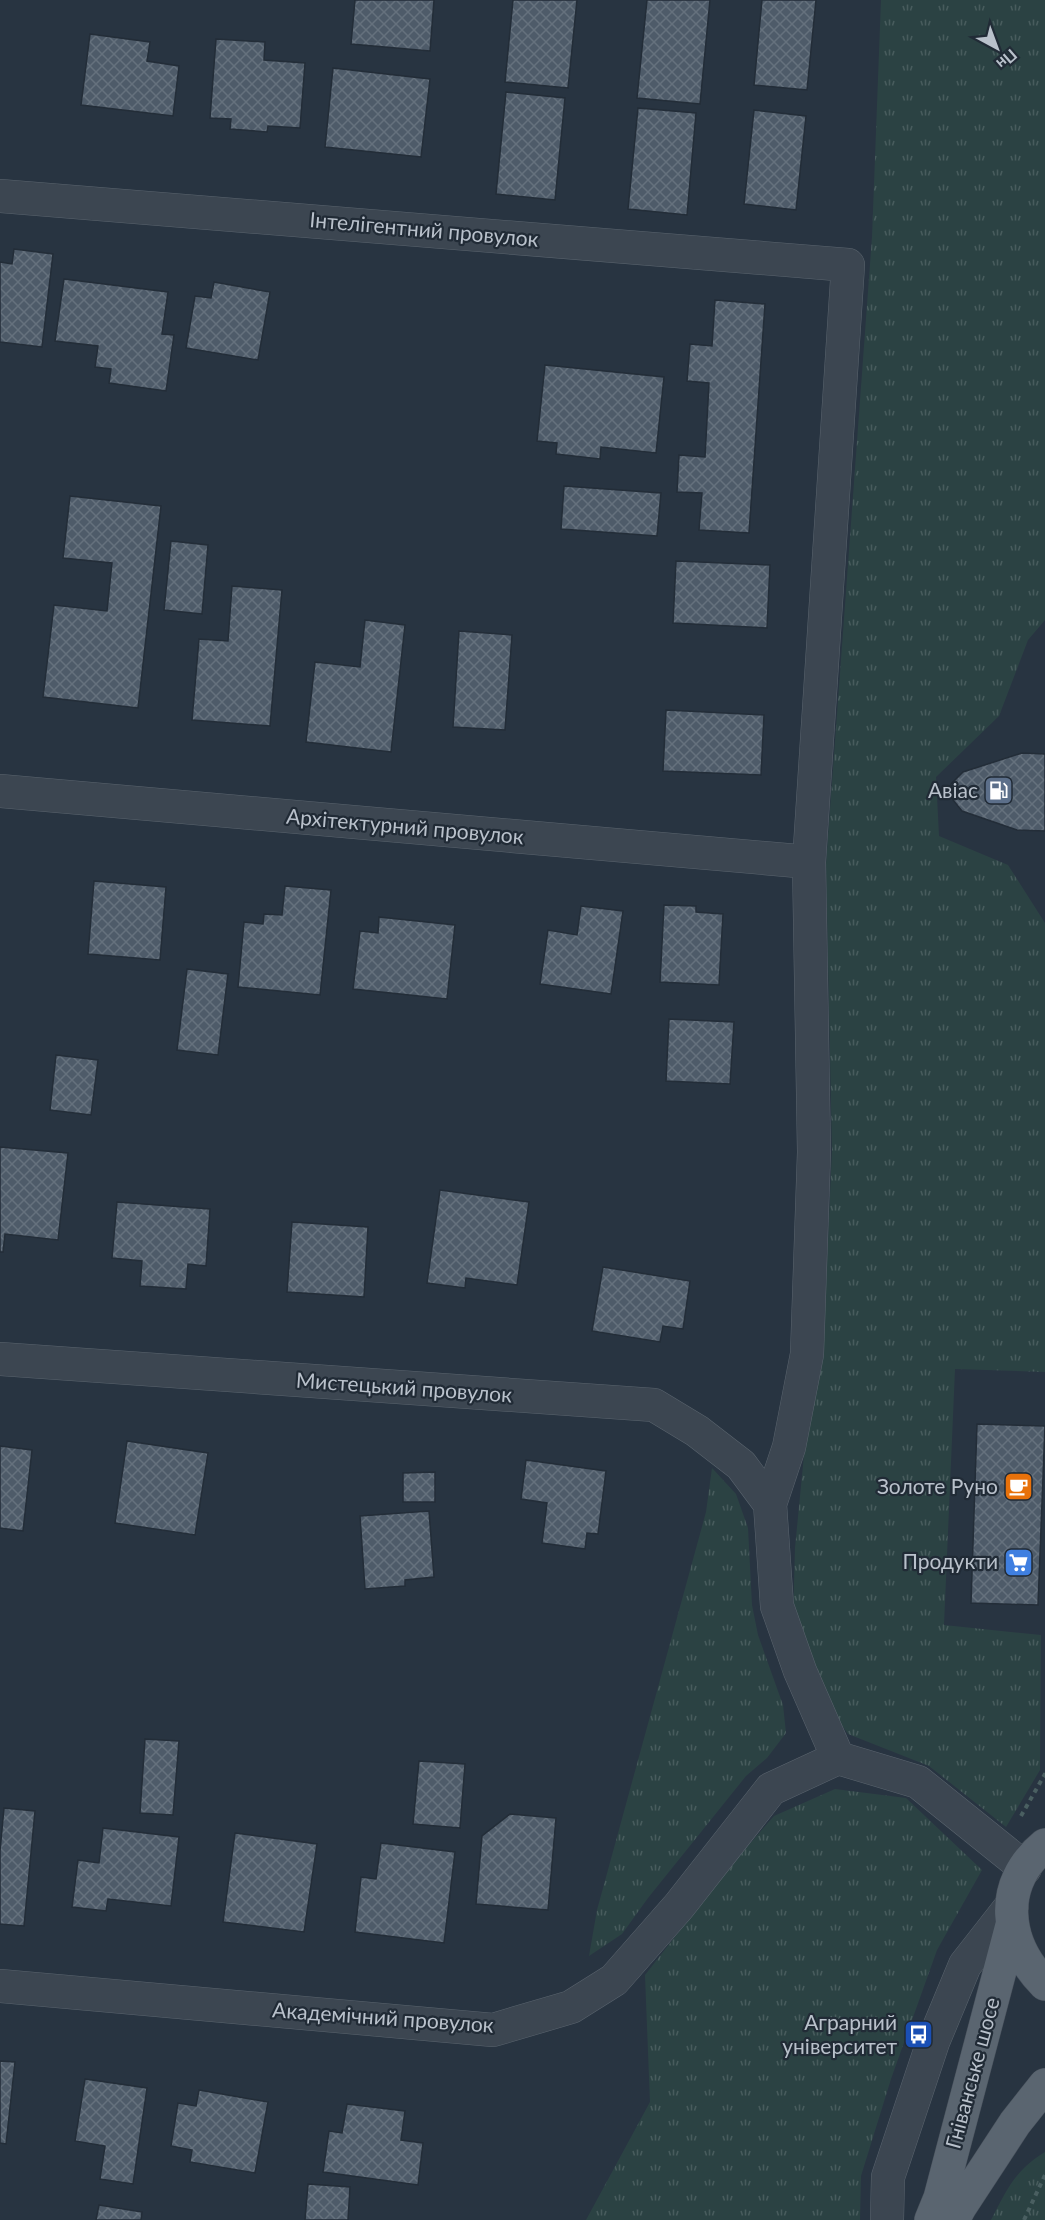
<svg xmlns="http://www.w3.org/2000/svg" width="1045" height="2220" font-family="Lato,sans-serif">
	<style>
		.grass { fill: url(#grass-tufts) }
		.building { fill: url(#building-cross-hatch); stroke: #232d38; stroke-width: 1.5 }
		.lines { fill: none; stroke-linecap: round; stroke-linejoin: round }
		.minor-casing { stroke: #5a646e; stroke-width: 34 }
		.major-casing { stroke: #464f5a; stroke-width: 34 }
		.path { stroke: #4a5f61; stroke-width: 4; stroke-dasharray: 4.5 4.5; stroke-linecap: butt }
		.minor { stroke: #3c4651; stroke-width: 33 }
		.major { stroke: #5a6570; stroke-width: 33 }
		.labels { text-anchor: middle; stroke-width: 4.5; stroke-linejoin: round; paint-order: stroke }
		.street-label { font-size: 21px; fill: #b9c1cb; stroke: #212b36 }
		.poi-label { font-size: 21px; fill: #b9c1cb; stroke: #212b36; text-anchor: end }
	</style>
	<defs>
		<pattern id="grass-tufts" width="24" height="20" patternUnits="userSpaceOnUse" patternTransform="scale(1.5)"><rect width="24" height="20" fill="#2b4243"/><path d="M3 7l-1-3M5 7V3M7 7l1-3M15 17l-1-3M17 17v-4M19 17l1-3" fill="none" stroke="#485c5d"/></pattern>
		<pattern id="building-cross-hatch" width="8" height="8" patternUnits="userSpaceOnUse" patternTransform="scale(1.5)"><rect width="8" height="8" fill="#4e5b69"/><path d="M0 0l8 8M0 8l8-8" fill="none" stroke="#65717d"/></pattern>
	</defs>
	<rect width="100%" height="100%" fill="#283441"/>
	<path class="grass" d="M881 0H1045V620L1028 640 999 716 936 777 939 836 1008 865 1045 923V1372L955 1369 944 1625 1041 1635 1040 1770 1006 1827 929 1766 848 1734 816 1688 793 1620 795 1548 804 1455 823 1355 832 1150 826 864 872 237Z
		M712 1468 736 1494 748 1528 752 1605 758 1635 783 1705 786 1733 767 1758 746 1776 648 1898 622 1934 589 1956 597 1910 706 1512Z
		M835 1789 906 1798 982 1870 937 1950 891 2079 861 2176 860 2220H586L650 2102 645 1975 732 1864 774 1816Z
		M1045 2152V2220H991C1007 2190 1014 2171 1045 2152Z"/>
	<path class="building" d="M355 0H434L430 51 351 44Z
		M513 0H577L568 88 505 82Z
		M647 0H710L700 104 637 98Z
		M762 0H816L807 90 754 85Z
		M90 34 150 42 147 61 179 66 173 116 81 105Z
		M216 39 265 42 264 60 305 63 300 128 268 126 267 132 230 129 231 119 210 118Z
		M333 68 430 79 421 157 325 147Z
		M506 92 565 98 555 200 496 194Z
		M638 108 696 113 687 215 628 209Z
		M754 110 806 116 796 210 744 204Z
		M14 249 53 254 42 347 0 342V262L12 264Z
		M64 279 168 292 162 334 174 335 166 391 109 383 111 369 95 367 98 346 55 341Z
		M214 282 270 292 258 360 186 348 195 296 211 298Z
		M715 300 765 304 749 533 699 530 702 493 677 492 679 455 705 457 709 383 687 381 690 344 712 346Z
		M545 365 664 377 656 453 601 447 600 459 556 454 557 443 537 441Z
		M564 486 661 493 657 536 561 529Z
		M70 496 161 506 138 708 43 697 54 605 107 611 112 563 63 558Z
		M171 541 208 545 202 614 164 610Z
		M676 561 770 565 767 628 673 623Z
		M232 586 282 590 270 726 192 720 199 639 228 641Z
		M365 620 405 625 391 752 306 742 315 662 360 667Z
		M459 631 512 635 505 730 453 727Z
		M666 710 764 715 761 775 663 771Z
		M1022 753 1045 754V831L1017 830 962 811 953 800 951 784 963 772Z
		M94 881 166 887 160 960 88 954Z
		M285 886 331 890 320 995 238 987 244 922 263 924 264 914 282 915Z
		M664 905 696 906V912L723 914 719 985 660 982Z
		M581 906 623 911 611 994 540 984 548 930 577 935Z
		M379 917 455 925 447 999 353 989 360 931 378 933Z
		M187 969 228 974 218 1055 177 1050Z
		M669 1019 734 1022 730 1084 666 1081Z
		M56 1055 98 1060 91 1115 50 1110Z
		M0 1147 68 1153 58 1240 5 1234 3 1252H0Z
		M440 1190 529 1202 517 1285 466 1278 465 1288 427 1283Z
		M117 1202 210 1209 206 1266 188 1264 186 1289 140 1286 142 1261 112 1258Z
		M292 1222 368 1227 364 1297 287 1292Z
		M603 1267 690 1281 683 1329 663 1326 660 1342 592 1331Z
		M977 1424 1045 1426 1038 1605 971 1603Z
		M127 1441 208 1453 195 1535 115 1523Z
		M0 1446 32 1450 23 1531 0 1528Z
		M526 1460 606 1471 598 1534 587 1533 585 1549 542 1543 547 1503 521 1499Z
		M435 1472V1502H403V1473Z
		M429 1511 434 1577 405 1580V1586L365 1589 360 1516Z
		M145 1739 179 1741 173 1815 140 1813Z
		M419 1761 465 1764 460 1828 413 1824Z
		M4 1808 35 1811 24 1926 0 1924V1851Z
		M510 1814 556 1818 548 1910 476 1904 482 1836Z
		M103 1828 179 1837 171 1906 108 1899 106 1911 72 1907 78 1860 99 1863Z
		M235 1833 317 1844 304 1932 223 1922Z
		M381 1843 455 1852 444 1943 355 1932 361 1877 376 1879Z
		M0 2061 15 2062 6 2144 0 2143Z
		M85 2079 147 2088 133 2184 100 2179 105 2146 75 2141Z
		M199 2090 268 2102 255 2173 190 2162 192 2150 171 2146 178 2103 196 2106Z
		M347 2104 405 2111 401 2140 423 2143 418 2185 323 2172 329 2131 342 2133Z
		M308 2184 350 2187 348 2220H305Z
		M99 2205 142 2212 141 2220H96Z"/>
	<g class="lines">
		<defs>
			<path id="minor" d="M0 196 848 265 809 862 814 1152 807 1354 789 1447 770 1504 777 1606 800 1671 838 1758 918 1782 1025 1868
				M0 791 809 862
				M0 1359 654 1405 697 1431 741 1465 770 1504
				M0 1986 493 2030 571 2007 614 1980 679 1906 771 1789 838 1758
				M887 2220 888 2177 933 2042 965 1965 1012 1905"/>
			<path id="major" d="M1045 1845C997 1884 1004 1943 1045 1984
				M931 2220 940 2198 1012 1925
				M953 2220 960 2207 1015 2123 1045 2085"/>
		</defs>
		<use href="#minor" class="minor-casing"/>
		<use href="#major" class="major-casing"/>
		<path class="path" d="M1021 1816 1045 1774V1769
			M1024 2220 1045 2175"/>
		<use href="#minor" class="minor"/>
		<use href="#major" class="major"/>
	</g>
	<defs>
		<symbol id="fuel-square" viewBox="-11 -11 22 22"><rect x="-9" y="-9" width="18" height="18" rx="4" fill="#5c6f8a" stroke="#212b36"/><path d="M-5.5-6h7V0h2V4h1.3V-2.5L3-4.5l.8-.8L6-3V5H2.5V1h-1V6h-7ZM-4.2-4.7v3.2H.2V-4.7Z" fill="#fff"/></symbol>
		<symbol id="cafe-square" viewBox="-11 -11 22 22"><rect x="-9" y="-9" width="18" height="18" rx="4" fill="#e8710a" stroke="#212b36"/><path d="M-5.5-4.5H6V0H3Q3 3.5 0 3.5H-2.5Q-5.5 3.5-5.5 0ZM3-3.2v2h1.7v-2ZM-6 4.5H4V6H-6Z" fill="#fff"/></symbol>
		<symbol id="supermarket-square" viewBox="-11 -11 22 22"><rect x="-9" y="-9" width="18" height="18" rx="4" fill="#3f7fe0" stroke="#212b36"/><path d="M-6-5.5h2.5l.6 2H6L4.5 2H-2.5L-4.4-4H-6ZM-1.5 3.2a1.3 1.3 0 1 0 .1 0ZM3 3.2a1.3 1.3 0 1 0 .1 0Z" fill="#fff"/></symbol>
		<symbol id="bus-square" viewBox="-11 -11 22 22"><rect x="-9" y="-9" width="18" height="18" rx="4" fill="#1a4fb4" stroke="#212b36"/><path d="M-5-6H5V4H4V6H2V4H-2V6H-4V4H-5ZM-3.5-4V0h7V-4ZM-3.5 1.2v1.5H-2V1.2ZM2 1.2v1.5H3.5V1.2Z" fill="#fff"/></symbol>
	</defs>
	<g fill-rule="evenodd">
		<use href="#fuel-square" x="982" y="774" width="33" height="33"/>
		<use href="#cafe-square" x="1002" y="1470" width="33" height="33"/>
		<use href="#supermarket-square" x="1002" y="1546" width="33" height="33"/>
		<use href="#bus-square" x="902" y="2018" width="33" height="33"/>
	</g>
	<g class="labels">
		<g class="street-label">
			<text transform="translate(424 230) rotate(5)" y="7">Інтелігентний провулок</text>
			<text transform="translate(405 827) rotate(5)" y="7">Архітектурний провулок</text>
			<text transform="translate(404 1388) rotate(4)" y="7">Мистецький провулок</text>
			<text transform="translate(383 2018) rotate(4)" y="7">Академічний провулок</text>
			<text transform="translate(973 2073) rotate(-75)" y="7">Гніванське шосе</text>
		</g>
		<g class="poi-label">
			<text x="978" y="798">Авіас</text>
			<text x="998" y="1494">Золоте Руно</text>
			<text x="998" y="1569">Продукти</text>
			<text x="897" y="2030">Аграрний<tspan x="897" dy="24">університет</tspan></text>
		</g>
	</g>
	<g transform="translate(997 48) rotate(139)" stroke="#212b36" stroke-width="4.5" paint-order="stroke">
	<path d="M0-4.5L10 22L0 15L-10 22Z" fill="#b9c1cb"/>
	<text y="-9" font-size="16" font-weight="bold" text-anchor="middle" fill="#b9c1cb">Пн</text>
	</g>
</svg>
